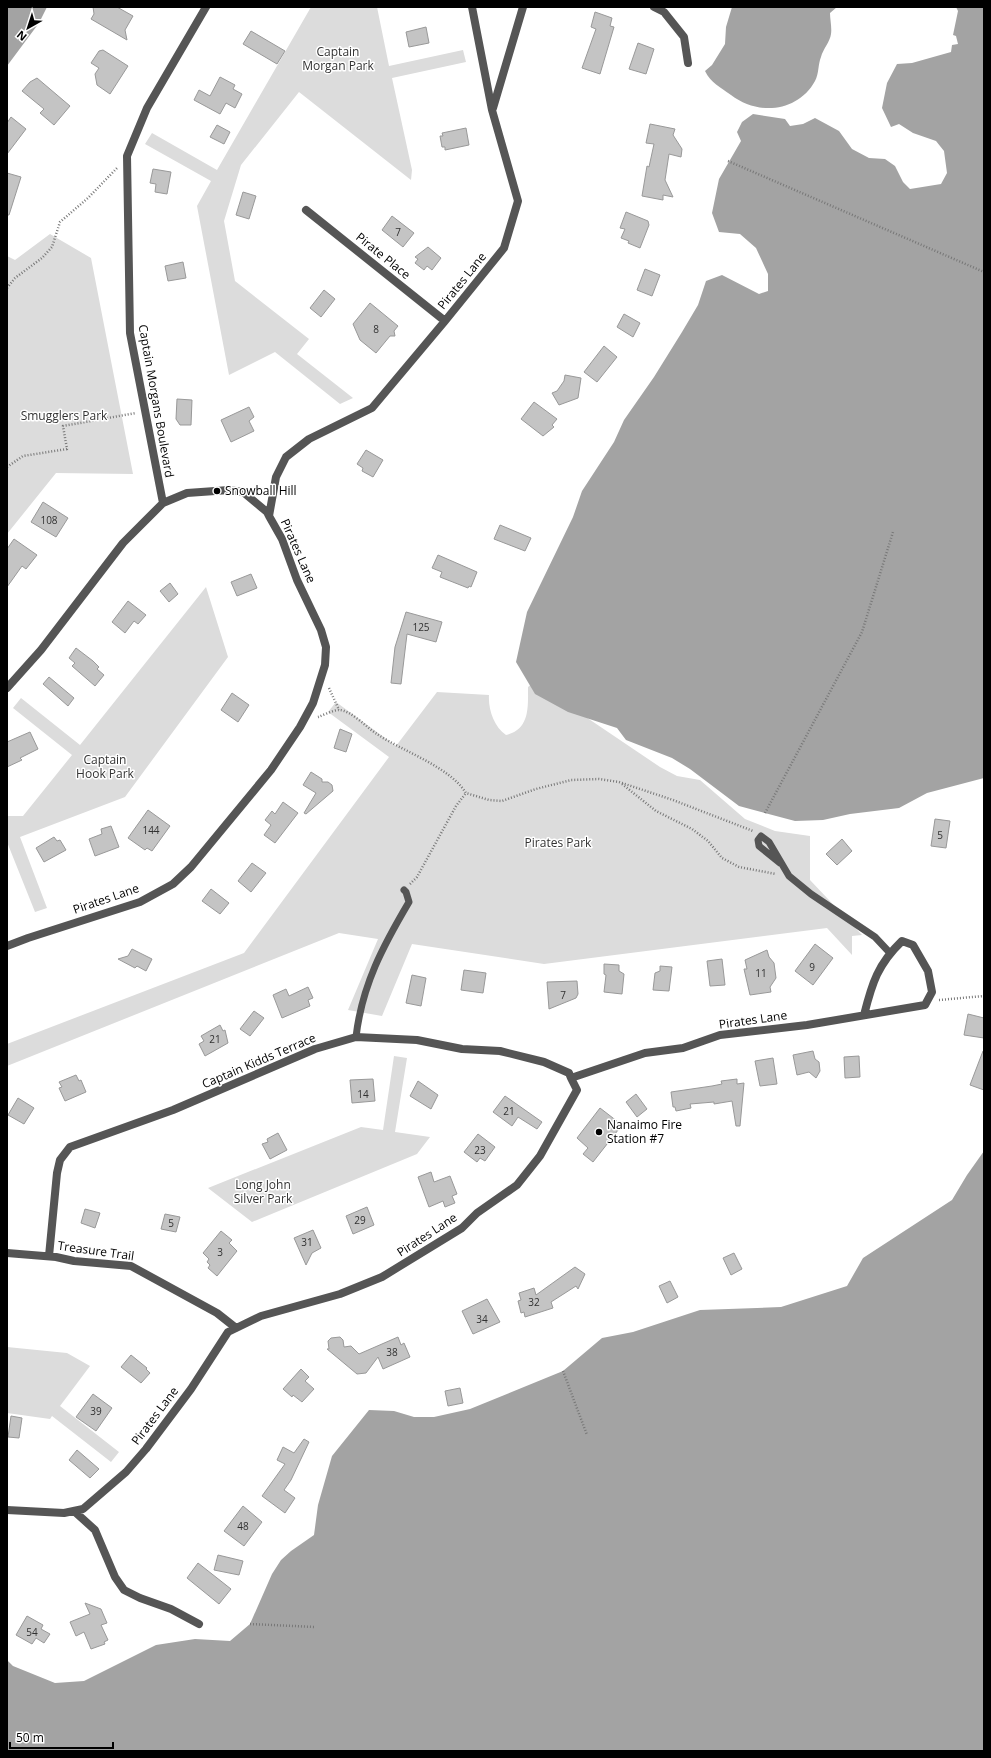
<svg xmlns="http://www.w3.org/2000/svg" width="991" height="1758" font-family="'Open Sans',sans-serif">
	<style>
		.green { fill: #dcdcdc }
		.water { fill: #a3a3a3 }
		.building { fill: #c4c4c4; stroke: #999 }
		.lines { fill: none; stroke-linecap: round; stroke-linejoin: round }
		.path { stroke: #777; stroke-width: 2.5; stroke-dasharray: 1 2; stroke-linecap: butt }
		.lane { stroke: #555; stroke-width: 7 }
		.street { stroke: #555; stroke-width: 8 }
		.poi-dot { fill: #000; stroke: #fff; stroke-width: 1.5 }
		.labels { text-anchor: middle; stroke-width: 3; stroke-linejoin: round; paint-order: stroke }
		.number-label { font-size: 10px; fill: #313131 }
		.park-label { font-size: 12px; fill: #333; stroke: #fff }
		.street-label { font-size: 12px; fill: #000; stroke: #fff }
		.poi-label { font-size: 12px; fill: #000; stroke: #fff; text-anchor: start }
	</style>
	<rect width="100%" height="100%" fill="#fff"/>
	<path class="green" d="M311 7H377L389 66 463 50 466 62 392 78 412 170 411 180 299 92 241 165 224 221 235 281 309 339 297 354 353 398 340 404 275 352 229 375 197 206 211 181 145 144 152 133 217 170Z
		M50 234 91 258 133 474 56 473 7 534V256L15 260Z
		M206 587 228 657 125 797 20 837 47 908 35 912 7 842V816H23L72 755 13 708 21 698 80 745Z
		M534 682 660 767 677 776 700 780 745 819 775 831 810 836V880L862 935 852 936V955L827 928 544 964 412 944 382 1016 348 1010 378 939 339 933 7 1066V1044L244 953 389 757 328 712 336 702 396 746 437 692 489 695C488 709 494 727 506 735 530 729 528 707 528 687Z
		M394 1056 407 1058 395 1132 430 1137 417 1154 252 1222 208 1188 361 1127 383 1130Z
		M7 1347 67 1353 90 1366 60 1406 119 1452 111 1462 52 1416 50 1419 7 1413Z"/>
	<path class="water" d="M7 7H47L39 23 7 66Z
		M732 7H837L830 13C830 19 832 28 831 34 830 42 823 49 821 57 818 64 819 74 815 81 798 112 758 116 731 95 720 87 711 83 705 71L712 65 725 44 726 27Z
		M956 7H984V778L927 793 899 808 850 814 823 820 795 821 739 806 690 769 672 758 626 740 617 728 568 712 535 694 516 662 527 612 573 517 582 491 614 442 624 420 654 377 682 332 698 305 706 281 722 275 759 294 768 291V274L756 248 740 234 719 232 712 213 719 179 741 141 737 132 742 122 753 114 785 119 790 126 803 124 815 118 839 131 852 149 869 158 885 159 895 166 903 182 910 189 941 184 947 173 944 151 936 141 913 133 899 124 891 127 882 108 887 83 897 64 912 63 951 52 952 45 958 44 956 36 953 35 958 11Z
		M984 1151V1751H7V1660L13 1666 55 1683 84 1681 156 1645 195 1639 230 1641 250 1624 272 1574 281 1560 291 1551 314 1535 318 1505 332 1456 369 1410 394 1411 414 1417H434L470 1409 563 1371 602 1338 633 1332 700 1310 781 1307 847 1286 863 1258 952 1200 967 1175Z"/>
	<path class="building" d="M93 7H117L133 16 125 30 127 40 91 19 94 14Z
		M595 12 612 18 610 26 614 27 600 74 582 68 596 29 591 27Z
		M426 27 429 43 409 47 406 32Z
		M251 31 285 51 277 64 243 44Z
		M638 43 654 49 646 74 629 69Z
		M103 50 128 66 110 94 97 85 95 74 99 68 91 63 99 51Z
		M220 77 235 85 233 89 242 94 235 108 226 103 220 114 194 100 199 90 210 96Z
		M37 78 70 106 54 125 40 113 44 109 22 91 30 82Z
		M11 117 26 129 7 154V123Z
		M650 124 675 129 673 135 682 149 681 157 669 154 665 180 673 197 663 195V200L642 196 647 166 649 167 654 144 646 143Z
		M217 125 230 132 224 144 210 137Z
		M466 128 469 145 445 150V147H442L440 136H443L442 133Z
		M153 169 171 172 167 194 155 192 156 184 150 183Z
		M7 173 21 177 9 215H7Z
		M243 192 256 196 249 219 236 215Z
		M626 212 648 221 649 225 640 248 628 243 629 241 621 238 625 229 620 228Z
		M392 216 414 233 403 247 382 230Z
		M428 247 441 258 432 270 427 266 424 270 415 263 418 259 415 257Z
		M183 262 186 278 168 281 165 266Z
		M645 269 660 275 652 296 637 290Z
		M324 290 335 299 321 317 310 308Z
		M370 303 398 326 394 331 395 336H390L376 353 360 340 353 324Z
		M624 314 640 323 633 337 617 327Z
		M604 346 617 357 597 382 584 372Z
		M565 375 581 378 578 398 559 405 552 393 557 391 564 381Z
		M177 399 192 400 191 425H180L176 419Z
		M534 402 557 419 552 425 554 427 543 436 521 419Z
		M249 407 254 417 249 421 254 431 231 442 221 420Z
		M366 450 383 460 373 477 362 471 363 468 357 464Z
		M43 502 68 518 56 537 31 522Z
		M500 525 531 538 525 551 494 539Z
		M14 539 37 555 26 569 22 566 7 587V549Z
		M438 555 477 572 471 587 469 586 468 588 440 577 442 572 432 568Z
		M251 574 257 588 237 596 231 582Z
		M170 583 178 594 169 602 160 591Z
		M128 601 146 615 138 624 134 621 125 633 112 622Z
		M406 612 442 622 436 642 407 634 401 684 391 683 395 647Z
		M76 648 93 661 99 667 97 669 104 675 95 686 72 666 75 663 69 658Z
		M49 677 74 698 68 706 43 684Z
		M232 693 249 705 238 722 221 710Z
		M340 729 352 734 346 752 334 748Z
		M30 732 38 749 20 758 22 760 7 767V742Z
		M311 772 322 779V782H328L332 785 333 791 306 814 304 813 316 793 303 785Z
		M283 802 298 813 275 843 264 835 271 825 265 820 272 811 275 814Z
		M148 810 170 826 152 851 147 848 145 850 128 838Z
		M935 819 950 821 946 848 931 846Z
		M111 826 119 847 95 856 89 839 102 834 101 829Z
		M54 837 57 841 60 840 66 850 44 862 36 848Z
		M842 839 852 851 837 865 826 854Z
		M252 863 266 873 251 892 238 881Z
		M211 889 229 903 220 914 202 901Z
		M815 944 833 958 813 985 795 971Z
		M132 949 152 959 146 971 137 966 135 968 118 959 128 956Z
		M767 950 769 957 774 963 776 978 770 987 771 992 750 995 744 969H747L745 960Z
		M722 959 725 985 710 986 707 961Z
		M604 964 619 965V971L624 974 622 994 604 992 606 975 604 974Z
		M660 966 672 967 669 991 653 990 655 973 660 971Z
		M464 970 486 973 483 993 461 990Z
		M412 975 426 978 421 1006 406 1003Z
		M577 981 578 994 576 998 549 1009 547 982Z
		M308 987 313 998 308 1000 310 1006 282 1018 273 995 286 989 289 996Z
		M254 1011 264 1018 250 1036 240 1029Z
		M968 1014 984 1018V1038L964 1035Z
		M220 1025 223 1031 225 1030 228 1043 205 1056 199 1044 204 1041 201 1036Z
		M813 1051 815 1059 819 1062 820 1071 816 1078 809 1072 797 1075 793 1055Z
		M983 1051H984V1090L970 1085Z
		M859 1056 860 1077 845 1078 844 1057Z
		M773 1058 777 1084 760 1086 755 1061Z
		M76 1075 79 1081 81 1080 86 1092 65 1101 59 1088 62 1087 59 1082Z
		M373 1079 375 1101 352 1103 350 1080Z
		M737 1079V1084L744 1083 740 1126H736L732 1101 714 1104V1102L690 1104 691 1108 676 1111 675 1107H673L671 1092 712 1086 722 1084 721 1081Z
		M418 1081 438 1095 431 1109 410 1096Z
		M636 1094 647 1109 637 1117 626 1102Z
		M505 1096 542 1122 537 1129 518 1117 512 1126 493 1112Z
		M18 1098 34 1108 24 1124 8 1115Z
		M600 1108 622 1125 593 1162 583 1154 588 1148 577 1138Z
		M278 1133 287 1150 270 1159 262 1144 268 1142 267 1139Z
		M478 1134 495 1147 485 1161 480 1158 477 1162 464 1152Z
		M431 1172 434 1182 450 1176 457 1194 452 1196 455 1203 445 1207 443 1201 429 1207 418 1177Z
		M367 1207 374 1225 353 1234 346 1216Z
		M85 1209 100 1213 95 1228 81 1223Z
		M165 1214 180 1217 176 1232 161 1229Z
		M313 1230 321 1248 312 1253 306 1265 294 1238Z
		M221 1231 232 1240 229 1243 237 1251 217 1276 208 1268 210 1265 207 1262 209 1259 203 1253Z
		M734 1253 742 1269 731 1275 723 1258Z
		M575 1267 585 1274 578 1289 576 1286 551 1302 553 1308 525 1317 524 1312 521 1313 518 1301 521 1300 519 1293 534 1288 536 1295Z
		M670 1281 678 1297 667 1303 659 1286Z
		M487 1299 500 1322 473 1334 462 1311Z
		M340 1337 343 1340 344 1347 351 1346 359 1354 398 1337 401 1345 404 1343 410 1357 383 1369 378 1357 366 1373 357 1374 327 1349H329L328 1341 331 1338Z
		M131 1355 147 1368 146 1369 150 1373 141 1383 121 1367Z
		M301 1369 309 1377 305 1381 314 1389 302 1402 293 1395 292 1397 283 1389Z
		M460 1388 463 1403 448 1406 445 1391Z
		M93 1394 112 1408 96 1431 76 1417Z
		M11 1416 22 1418 19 1438 8 1437Z
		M304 1439 309 1442 291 1480 284 1490 295 1498 285 1513 262 1496 285 1464 277 1460 283 1447 294 1453Z
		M77 1450 99 1469 90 1478 69 1460Z
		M243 1506 262 1522 244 1546 224 1531Z
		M218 1555 243 1561 239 1575 214 1570Z
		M198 1563 231 1589 219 1604 187 1578Z
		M85 1603 101 1609 107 1623 101 1625 108 1640 104 1642 105 1644 91 1649 84 1632 76 1636 70 1622 90 1614Z
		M27 1616 43 1625 41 1629 50 1634 44 1643 36 1638 32 1644 16 1635Z"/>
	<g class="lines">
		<path class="path" d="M728 161 984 272
			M7 288 15 278 42 258 52 247 60 222 88 198 117 168
			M7 467 23 456 67 449 63 426 136 413
			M329 688 339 710
			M318 717C324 715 333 710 339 710 351 710 367 728 377 734 402 751 450 767 466 793L489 800 502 801 536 789 571 780 599 779 619 782 673 800 753 831
			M622 784 656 811 692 829 708 841 722 858 739 867 776 874
			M765 813 862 632 893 532
			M410 884 417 877 456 806 466 793
			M939 1000 984 996
			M563 1371 587 1435
			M250 1624 315 1627"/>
		<path class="lane" d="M780 863 759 846 758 840 761 836 769 842 789 876 811 894 875 937 890 953
			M356 1037C362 985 383 946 409 902L406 892 404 890"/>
		<path class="street" d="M654 7 664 12 684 37 688 63
			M493 108 523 7
			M306 210 445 321
			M163 503 187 493 229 490 243 492 267 512 269 516
			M7 688 41 650 123 543 163 503 130 333 127 156 147 108 206 7
			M7 946 28 938 140 902 173 884 191 867 271 770 300 727 313 703 325 665 326 647 321 630 297 580 282 539 269 516 276 477 286 457 309 439 372 408 445 321 504 248 518 201 492 110 472 7
			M7 1253 56 1257 74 1261 131 1266 217 1313 236 1328
			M49 1256 57 1173 60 1160 70 1147 173 1110 315 1049 356 1037 417 1040 462 1049 500 1051 544 1062 569 1073 571 1078
			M7 1510 64 1513 83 1509 126 1472 146 1449 191 1389 228 1332 261 1316 340 1294 382 1277 462 1228 477 1213 517 1185 540 1156 577 1090 571 1078 645 1053 683 1048 720 1035 807 1025 925 1005 932 992 928 971 913 945 902 941C878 964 872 983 864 1015
			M74 1511 95 1530 115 1577 124 1590 140 1598 171 1609 199 1624"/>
	</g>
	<g class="poi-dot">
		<circle cx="217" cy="491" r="4"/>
		<circle cx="599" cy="1132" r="4"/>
	</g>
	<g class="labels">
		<g class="number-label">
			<text x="398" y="236">7</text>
			<text x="376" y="333">8</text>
			<text x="49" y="524">108</text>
			<text x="421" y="631">125</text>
			<text x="151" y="834">144</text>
			<text x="940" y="839">5</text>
			<text x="812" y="971">9</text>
			<text x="761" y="977">11</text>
			<text x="563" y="999">7</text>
			<text x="215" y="1043">21</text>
			<text x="363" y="1098">14</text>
			<text x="509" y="1115">21</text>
			<text x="480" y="1154">23</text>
			<text x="360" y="1224">29</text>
			<text x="171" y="1227">5</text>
			<text x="307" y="1246">31</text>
			<text x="220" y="1256">3</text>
			<text x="534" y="1306">32</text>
			<text x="482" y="1323">34</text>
			<text x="392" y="1356">38</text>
			<text x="96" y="1415">39</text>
			<text x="243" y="1530">48</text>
			<text x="32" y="1636">54</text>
		</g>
		<g class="park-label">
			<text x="338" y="56">Captain<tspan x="338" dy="14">Morgan Park</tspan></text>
			<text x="64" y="420">Smugglers Park</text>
			<text x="105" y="764">Captain<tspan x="105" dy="14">Hook Park</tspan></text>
			<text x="558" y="847">Pirates Park</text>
			<text x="263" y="1189">Long John<tspan x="263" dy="14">Silver Park</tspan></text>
		</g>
		<g class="street-label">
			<text transform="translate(383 256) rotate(39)" y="4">Pirate Place</text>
			<text transform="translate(462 281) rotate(-51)" y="4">Pirates Lane</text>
			<text transform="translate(156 401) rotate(80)" y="4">Captain Morgans Boulevard</text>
			<text transform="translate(298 551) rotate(66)" y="4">Pirates Lane</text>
			<text transform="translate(106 899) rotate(-19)" y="4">Pirates Lane</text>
			<text transform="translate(753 1020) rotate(-8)" y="4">Pirates Lane</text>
			<text transform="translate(259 1061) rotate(-23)" y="4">Captain Kidds Terrace</text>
			<text transform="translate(427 1235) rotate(-33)" y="4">Pirates Lane</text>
			<text transform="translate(96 1251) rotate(8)" y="4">Treasure Trail</text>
			<text transform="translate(155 1416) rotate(-53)" y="4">Pirates Lane</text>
		</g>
		<g class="poi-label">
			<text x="225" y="495">Snowball Hill</text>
			<text x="607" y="1129">Nanaimo Fire<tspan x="607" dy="14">Station #7</tspan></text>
		</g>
	</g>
	<rect width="991" height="1758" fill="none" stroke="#000000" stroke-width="16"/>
	<g transform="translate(28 28) rotate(219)" stroke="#ffffff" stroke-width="3" paint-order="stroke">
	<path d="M0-3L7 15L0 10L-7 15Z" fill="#000000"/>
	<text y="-6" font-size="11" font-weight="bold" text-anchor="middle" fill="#000000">N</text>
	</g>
	<path d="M10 1742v6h103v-6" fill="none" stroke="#000000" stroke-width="2"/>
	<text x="16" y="1742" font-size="12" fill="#000000" stroke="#ffffff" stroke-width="3" paint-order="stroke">50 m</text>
</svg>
